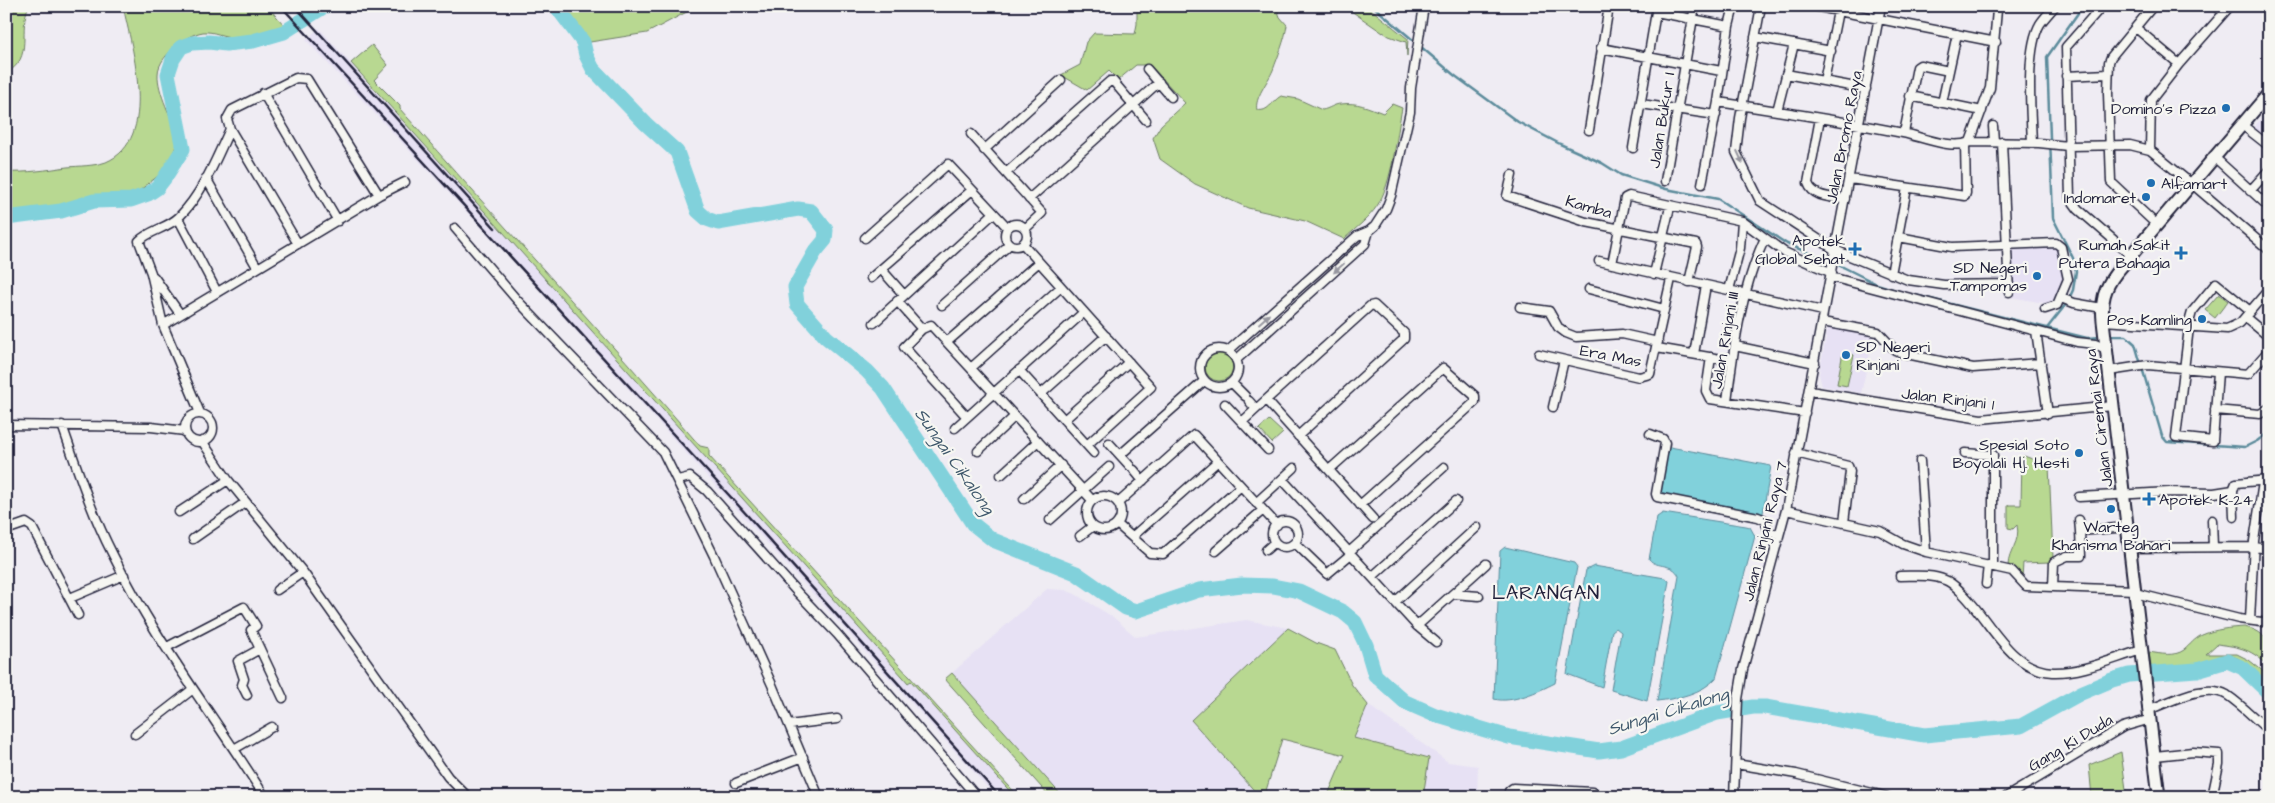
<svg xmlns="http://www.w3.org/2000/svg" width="2275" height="803" font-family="'Architects Daughter',sans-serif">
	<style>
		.built { fill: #e7e1f4 }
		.green { fill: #b8d891; stroke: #6d7d66 }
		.water { fill: #81d1db; stroke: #5b8b9b }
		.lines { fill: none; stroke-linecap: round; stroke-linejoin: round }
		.stream { stroke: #5b8b9b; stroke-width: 2.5 }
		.river { stroke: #81d1db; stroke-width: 15 }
		.street-casing { stroke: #22223b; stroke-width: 11 }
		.secondary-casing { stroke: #22223b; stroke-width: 15 }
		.street { stroke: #f6f6f2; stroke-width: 8 }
		.secondary { stroke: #f6f6f2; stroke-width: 11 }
		.rail { stroke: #22223b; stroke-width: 2.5 }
		.oneway { fill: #9797a0 }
		.poi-dot { fill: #1f6fb2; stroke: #f6f6f2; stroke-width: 2 }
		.labels { text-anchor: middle; stroke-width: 4.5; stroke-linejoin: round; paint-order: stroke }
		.poi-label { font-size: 16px; fill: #22223b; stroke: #f6f6f2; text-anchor: end }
		.street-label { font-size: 16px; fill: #22223b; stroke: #f6f6f2 }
		.water-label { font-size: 18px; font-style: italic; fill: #3e576b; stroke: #f6f6f2 }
		.quarter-label { font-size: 19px; letter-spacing: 1px; fill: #22223b; stroke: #f6f6f2 }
	</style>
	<rect width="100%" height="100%" fill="#efecf3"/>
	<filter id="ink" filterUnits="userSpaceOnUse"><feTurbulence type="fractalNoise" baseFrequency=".02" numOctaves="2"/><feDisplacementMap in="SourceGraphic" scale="10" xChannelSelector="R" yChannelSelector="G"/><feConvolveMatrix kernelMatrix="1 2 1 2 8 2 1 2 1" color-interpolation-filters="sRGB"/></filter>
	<g filter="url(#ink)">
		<path class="built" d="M319 28 903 677 908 683 911 681 1015 797H996L523 272 306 40Z
			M2269 110V140L2254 127Z
			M2053 244 2059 249 2065 278 2055 305 2010 297 2008 246Z
			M1828 326 1874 335 1861 393 1822 386 1819 374Z
			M1047 589 1065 590 1075 594 1113 617 1136 637 1246 620 1288 628 1191 720 1260 797H1063L952 673Z
			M1368 705 1448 762 1478 766 1477 797H1423L1429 757 1354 738Z"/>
		<path class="green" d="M6 6H29C17 29 35 58 6 73Z
			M123 6H267L287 28C271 35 251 38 234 37 223 37 214 31 203 32 192 34 184 39 176 46 168 53 158 63 158 74 157 91 172 121 180 136L169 163 158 176 135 194 87 197 62 207 6 212V172C27 173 47 170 67 167 79 166 95 166 106 162 160 139 132 49 123 6Z
			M560 6H698L647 33 590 42Z
			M1137 6H1276L1280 17 1287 25C1285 40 1278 56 1273 70 1268 82 1254 98 1257 110 1268 113 1272 101 1281 96L1298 99 1322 110C1329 109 1334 104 1341 104 1358 102 1367 107 1383 113L1392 104 1402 108C1397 134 1392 184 1377 206 1369 218 1356 228 1344 239L1305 221 1248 208 1195 184 1160 159 1153 138 1161 125 1185 103 1150 65H1136L1118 80 1109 71 1087 90 1061 75 1080 65 1086 42 1094 33 1135 34 1137 24Z
			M1344 6H1367L1408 39 1407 56 1406 42 1389 36 1383 32V33Z
			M372 45 388 65 374 80 400 106V109C499 222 602 332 700 446L709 448V456L1019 797H1015L911 681 908 683 903 677 351 63Z
			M2219 294 2228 301 2215 318 2205 310Z
			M1843 352 1854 355 1847 386 1837 384Z
			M1205 367a14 14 0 1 1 28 0a14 14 0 1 1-28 0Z
			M1269 420 1283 433 1272 443 1259 429Z
			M2024 456 2049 465 2053 558 2050 562 2023 563 2022 578 2015 568 2008 566C2008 551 2021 542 2017 525L2013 529 2008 528V505H2021L2022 457Z
			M2244 627C2270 632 2269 645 2269 667 2252 649 2240 647 2217 644L2206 654H2237L2249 660 2269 676V685C2258 675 2246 660 2232 656 2222 654 2214 660 2205 662 2193 666 2163 674 2151 667L2149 652C2161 654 2174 657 2184 650 2190 645 2194 639 2202 635 2216 629 2229 628 2244 627Z
			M1288 628 1316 643 1335 650 1352 685 1368 705 1354 738 1429 758 1423 797H1327L1345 755 1282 739 1264 797H1260L1191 720Z
			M952 673 1063 797H1050L945 679Z
			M2121 752 2127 797H2092L2089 765Z"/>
		<path class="water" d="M1670 447 1771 466 1763 513 1760 515 1662 497 1659 493 1667 449Z
			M1663 513 1746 526 1750 527 1755 536 1716 678C1703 693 1677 699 1657 701L1679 576C1673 562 1657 569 1649 559L1657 517Z
			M1505 547 1574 563 1577 567 1555 683C1539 691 1512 704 1494 699L1500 551Z
			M1594 566 1665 578 1669 581 1647 701 1611 690 1621 632 1616 628 1612 631 1602 687 1567 674 1586 570Z"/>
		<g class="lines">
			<path class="stream" d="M1373 6 1454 75 1518 122 1560 144 1602 163 1621 175 1666 189 1718 199 1787 244 1843 267 1877 284 1905 293
				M1915 295 2087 338 2101 337
				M2048 327 2067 303 2073 290 2076 271 2073 258 2053 218 2047 57 2083 6
				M2109 336H2126L2135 344 2162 436 2167 442 2245 447 2257 441 2269 432"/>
			<path class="river" d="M556 6 583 42 586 55 593 69 646 124 677 152 698 211 707 219 718 223 798 209 811 211 826 230 825 240 815 252 795 287 797 304 826 337 867 371 883 388 973 524 993 540 1076 573 1126 608 1136 611 1199 590 1242 585 1273 586 1299 591 1343 612 1355 622 1366 645 1375 675 1405 702 1435 715 1509 737 1599 751 1621 748 1717 713 1753 707H1765L1924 735 2021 726 2081 693 2112 680 2129 675 2197 670 2227 661 2243 668 2269 693
				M6 218 61 211 94 201 131 200 148 194 157 188 164 179 183 149 168 74 173 59 181 47 192 43 209 42 226 44 253 41 284 32 325 6"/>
			<defs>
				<path id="street" d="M1761 6 1740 118 1736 152 1760 201 1835 250 1908 280 1944 285 2009 284
					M1813 6 1996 42
					M2102 6 2066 47 2070 198 2078 209 2131 255
					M2153 6 2111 57 2109 62 2108 93 2111 182 2156 224
					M2216 6 2224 13
					M1656 12 1729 26
					M2136 28 2179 64
					M1755 37 1831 51
					M1601 48 1721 71
					M1147 69 1171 97
					M1786 74 1866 89
					M2066 76 2108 74
					M1824 81 1838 11
					M263 93 338 221
					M1910 96 1982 111
					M1718 102C1780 111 1841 121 1903 133 1922 137 1951 150 1970 142L1990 88 1997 10 2001 6
					M1942 103 1957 34
					M1641 104 1716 115
					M1777 111 1794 44
					M1820 118 1808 183C1813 198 1832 197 1845 199
					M2241 124 2269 146
					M1993 126 1994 142
					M230 129 298 244
					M1589 130 1609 6
					M1904 133 1917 67 1920 65 1949 71
					M971 134 1042 213 1025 229
					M1970 142 2039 143 2068 146 2130 145 2150 150 2151 100 2179 64 2230 6
					M2002 142 2009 292
					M2032 143C2031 113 2025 50 2040 24 2044 18 2050 12 2055 6
					M1633 148 1657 6
					M984 150 1061 80
					M2150 150 2198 189 2269 250
					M2213 156 2269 207
					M1006 173 1110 81H1113L1146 120
					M1512 175 1507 196 1586 222 1696 244 1697 247 1689 282
					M206 178 257 267
					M1850 179 1965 196 1966 193 1965 144
					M1665 181 1695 6
					M1702 184 1718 102 1729 26 1734 6
					M2250 191 2269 170
					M1029 199 1159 82
					M178 218 217 292
					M1005 235a11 11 0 1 1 22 0a11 11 0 1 1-22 0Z
					M455 228 517 300 663 452 714 556 773 687 819 797
					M1899 237 1952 247 2056 243 2061 247 2068 279 2057 305 2045 309
					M865 238 948 164 1008 228
					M1023 244 1151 387 1087 445
					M1599 261 1706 285 1694 354
					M1612 264 1625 198 1629 196 1742 221 1784 252 1832 273
					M881 269 904 295
					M1654 274 1670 207
					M1891 274 1907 188
					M154 277 180 314
					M1831 277 2036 331 2048 414
					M871 278 972 190
					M1706 285 1823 311
					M1589 289 1664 309
					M1729 290 1740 248 1742 221
					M2061 298 2074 303 2102 308
					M897 301 922 329 904 347 967 417
					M942 305 1009 245
					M1520 307 1549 311 1558 327 1566 333 1576 337 1622 334 1658 342
					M2245 317 2269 337
					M2103 321 2227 329 2240 323 2269 289
					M1822 322 1878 332 1895 350 1902 353 1973 368 2041 363
					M874 323 994 213
					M163 325 151 273 139 241C150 230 168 228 179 217 203 193 216 159 230 129L227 119 232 110 296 78 307 79 379 195
					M922 329 931 325 1092 500
					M2036 331 2077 342 2095 344 2106 349
					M947 342 1039 262
					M1735 346 1815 363
					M1657 348 1732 361
					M1200 368a19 19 0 1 1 38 0a19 19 0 1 1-38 0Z
					M1228 351 1357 236 1369 231 1375 226 1386 209 1391 196 1410 112 1411 88 1424 6
					M1539 354 1639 377 1650 374 1671 279
					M1711 357 1706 391 1710 399 1805 413
					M1236 360 1365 244 1369 231
					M971 368 1061 287
					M1019 370 1094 453
					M2109 371 2148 365 2248 374 2269 350
					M2218 372 2213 441 2176 437 2190 319 2192 312 2216 283 2250 311
					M1232 383 1245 396
					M1810 391 1981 419 2113 406
					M1041 394 1106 336
					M1266 400 1370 306 1374 305 1404 333V339L1298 436
					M1249 401 1256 409
					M1727 401C1734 345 1741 290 1765 238
					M1225 404 1268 450
					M1553 407 1564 360
					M2215 410 2260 414 2269 408
					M200 413 163 325 379 195 405 182
					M185 428a14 14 0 1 1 28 0a14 14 0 1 1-28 0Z
					M1064 420 1129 362
					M1242 422 1266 400 1373 519
					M6 425 151 427 185 431
					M62 425C77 468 91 512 112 553 154 639 214 716 265 797
					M955 428 1084 312
					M1650 434 1663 439 1665 443 1656 494 1657 497 1758 517 1765 520 1769 532 1779 534
					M202 441 228 480 303 572 448 777 468 797
					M1109 443 1130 466
					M978 451 1015 416
					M1796 453 1848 466 1850 471 1844 523
					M1965 453 1993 455V566
					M1120 455 1204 381
					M1920 461 1926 552
					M1134 470 1143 481
					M1329 470 1443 368 1475 396V402L1360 505
					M1001 475 1038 441
					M1282 479 1417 626 1436 642
					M678 480 690 477 707 491 798 593 837 634 977 797
					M2233 490 2234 517
					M1087 513a17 17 0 1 1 34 0a17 17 0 1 1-34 0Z
					M2079 497 2169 492 2214 493 2233 490 2236 483 2269 480
					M1024 499 1061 465
					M1118 503 1194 435 1277 525
					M1256 503 1294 468
					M1786 510 1880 531 1903 544 1926 552 2012 571 2026 586 2135 590
					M179 512 228 480
					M1050 520 1109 467
					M2079 520 2080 531
					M2212 520 2213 547
					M1272 534a13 13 0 1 1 26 0a13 13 0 1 1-26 0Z
					M1117 524 1150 553 1163 554 1241 486
					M6 530 26 523 32 527 78 615
					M1080 536 1093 526
					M1132 537 1218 461
					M193 539 246 502
					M1295 543 1327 574 1351 554
					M2130 548 2254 547 2269 549
					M1266 550 1275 542
					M1216 551 1263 510
					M1349 552 1444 467
					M1900 576C1915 576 1931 574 1945 580 1951 582 1956 587 1960 591 1989 617 2008 670 2053 672 2082 673 2114 658 2142 650
					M1372 577 1456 501
					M1986 584 1988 565
					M2053 587 2054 562 2067 556H2081L2080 531 2128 527
					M277 590 303 572
					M2135 593 2239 619 2269 623
					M1453 594 1479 596
					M70 598 124 575
					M1395 602 1477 527
					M2250 620 2254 541 2263 482
					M1417 626 1486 564
					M167 647 244 607 256 626 251 630 283 698
					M247 695 242 685 244 679 238 661 260 649
					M2150 709C2171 702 2205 682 2227 695 2242 705 2255 719 2269 731
					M789 725 837 719
					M135 734 193 689
					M234 749 272 727
					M2155 756 2193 752 2219 754V764L2212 797
					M1736 764 1796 774 1888 797
					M736 783 803 757
					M1509 797V791L1513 788 1593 792 1595 797
					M1734 797 1738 699 1743 669 1786 510 1881 6
					M2006 797 2123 727 2151 719"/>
				<path id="secondary" d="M2159 797 2103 321C2101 301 2104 289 2116 273L2269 93"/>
			</defs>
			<use href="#street" class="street-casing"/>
			<use href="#secondary" class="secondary-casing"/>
			<use href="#street" class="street"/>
			<use href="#secondary" class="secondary"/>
			<path class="rail" d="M281 6 738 505 1000 797
				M295 6 495 228"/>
		</g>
		<defs><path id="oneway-solid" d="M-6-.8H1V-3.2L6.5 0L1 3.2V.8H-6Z" transform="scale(1.25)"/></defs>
		<g class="oneway">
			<use href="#oneway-solid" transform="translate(1740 157) rotate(65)"/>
			<use href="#oneway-solid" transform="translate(1339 268) rotate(138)"/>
			<use href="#oneway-solid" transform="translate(1264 319) rotate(-42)"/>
		</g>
	</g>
	<g class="poi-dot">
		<circle cx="2226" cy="108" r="5"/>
		<circle cx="2151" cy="183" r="5"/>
		<circle cx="2146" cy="197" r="5"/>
		<path d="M1852.5 241.5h5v5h5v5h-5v5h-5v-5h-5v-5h5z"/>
		<path d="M2178.5 245.5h5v5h5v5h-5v5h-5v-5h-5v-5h5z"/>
		<circle cx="2037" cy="276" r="5"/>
		<circle cx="2202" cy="319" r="5"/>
		<circle cx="1846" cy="355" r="5"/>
		<circle cx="2079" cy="453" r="5"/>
		<path d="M2146.5 491.5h5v5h5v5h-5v5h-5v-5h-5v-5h5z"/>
		<circle cx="2111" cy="509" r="5"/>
	</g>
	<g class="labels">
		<g class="poi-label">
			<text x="2216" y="114">Domino's Pizza</text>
			<text x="2161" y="189" text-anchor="start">Alfamart</text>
			<text x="2136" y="203">Indomaret</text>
			<text x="1845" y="246">Apotek<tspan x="1845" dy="18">Global Sehat</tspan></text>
			<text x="2170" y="250">Rumah Sakit<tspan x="2170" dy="18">Putera Bahagia</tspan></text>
			<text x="2027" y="273">SD Negeri<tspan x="2027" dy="18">Tampomas</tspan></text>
			<text x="2192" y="325">Pos Kamling</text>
			<text x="1856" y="352" text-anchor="start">SD Negeri<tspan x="1856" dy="18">Rinjani</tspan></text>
			<text x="2069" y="450">Spesial Soto<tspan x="2069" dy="18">Boyolali Hj. Hesti</tspan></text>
			<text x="2159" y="505" text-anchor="start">Apotek K-24</text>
			<text x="2111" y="532" text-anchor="middle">Warteg<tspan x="2111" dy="18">Kharisma Bahari</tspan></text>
		</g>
		<g class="street-label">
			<text transform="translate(1661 120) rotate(-81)" y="6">Jalan Bukur I</text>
			<text transform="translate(1843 137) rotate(-79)" y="6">Jalan Bromo Raya</text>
			<text transform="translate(1589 206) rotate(16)" y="6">Kamba</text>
			<text transform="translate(1724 340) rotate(-80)" y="6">Jalan Rinjani III</text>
			<text transform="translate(1611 355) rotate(11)" y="6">Era Mas</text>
			<text transform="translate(1948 398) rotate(7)" y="6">Jalan Rinjani 1</text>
			<text transform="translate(2098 418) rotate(-97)" y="6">Jalan Ciremai Raya</text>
			<text transform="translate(1764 531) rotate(-76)" y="6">Jalan Rinjani Raya 7</text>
			<text transform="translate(2070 742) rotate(-31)" y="6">Gang Ki Duda</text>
		</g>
		<g class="water-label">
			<text transform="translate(955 461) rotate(55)" y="6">Sungai Cikalong</text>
			<text transform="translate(1668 711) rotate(-17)" y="6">Sungai Cikalong</text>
		</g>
		<g class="quarter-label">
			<text x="1546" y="599">LARANGAN</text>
		</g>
	</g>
	<rect width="2275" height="803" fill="none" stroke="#f6f6f2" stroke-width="25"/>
	<rect x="12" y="12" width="2250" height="778" fill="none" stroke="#22223b" stroke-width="2" filter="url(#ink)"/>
</svg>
